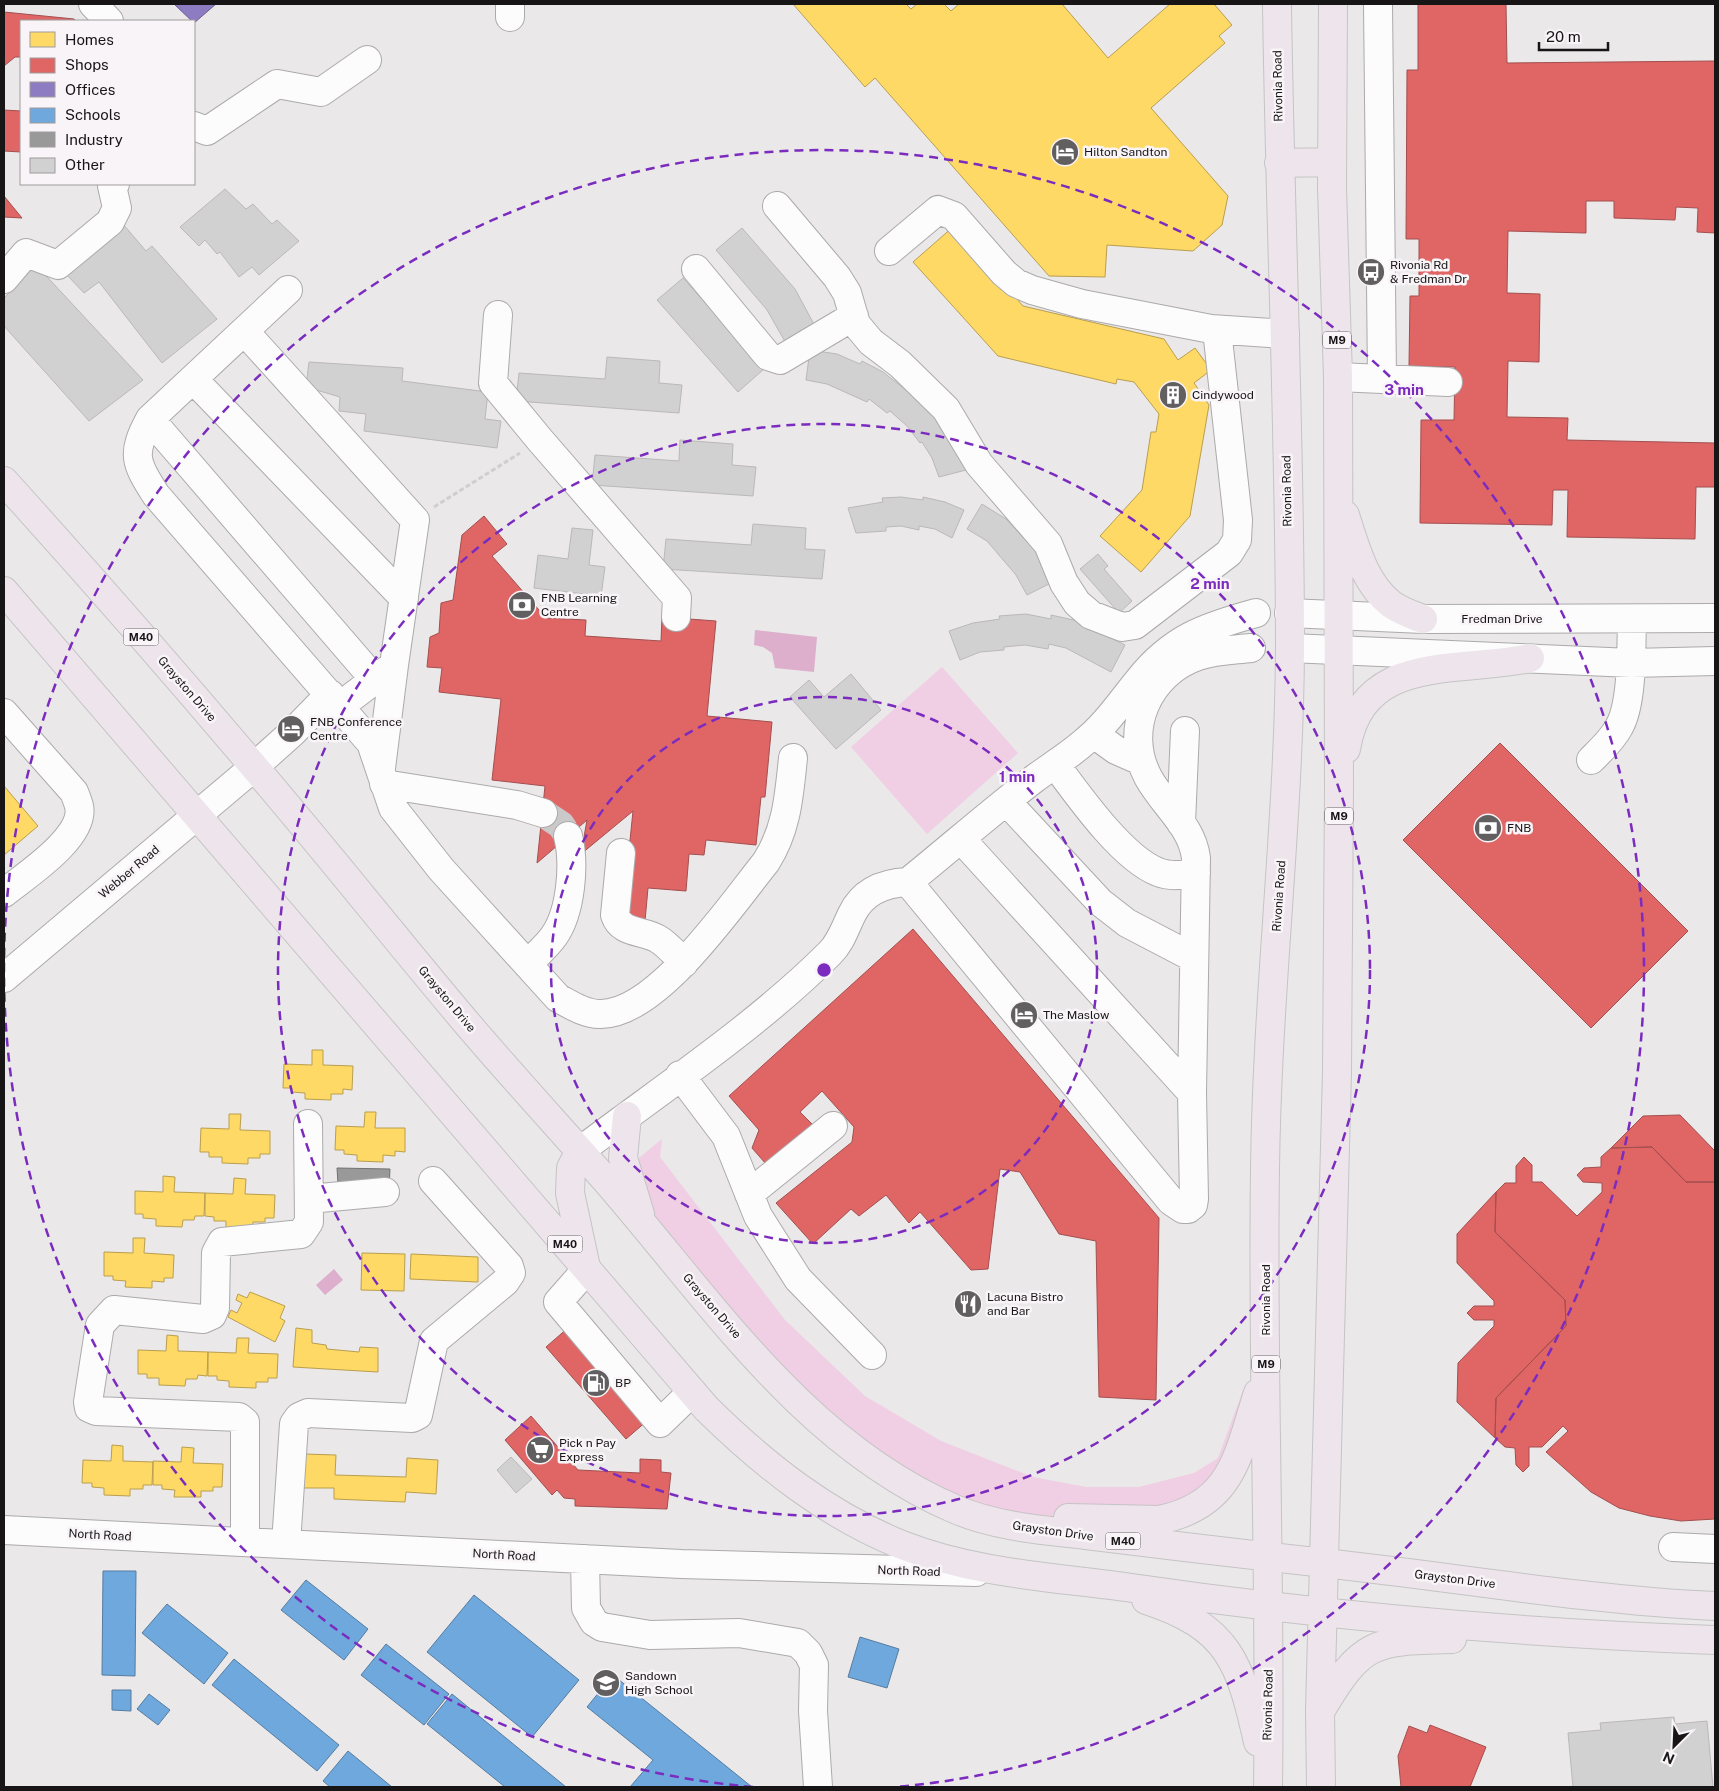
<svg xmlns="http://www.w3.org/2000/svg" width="1719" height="1791" font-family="'Public Sans',sans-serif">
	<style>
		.green { fill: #f0cee4 }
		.water { fill: #ddafcd }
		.homes { fill: #ffd966; stroke: #b99e4e }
		.shops { fill: #e06666; stroke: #a44e4e }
		.offices { fill: #8e7cc3; stroke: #6a5d8f }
		.schools { fill: #6fa8dc; stroke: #557ca1 }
		.industry { fill: #999; stroke: #727172 }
		.building { fill: #d2d1d2; stroke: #bab8b9 }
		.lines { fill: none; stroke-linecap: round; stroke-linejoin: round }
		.minor-tunnel { stroke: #cac8c9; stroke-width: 28; stroke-dasharray: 28 14; stroke-linecap: butt }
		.minor-casing { stroke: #acaaab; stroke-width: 30 }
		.major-casing { stroke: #c5c4c4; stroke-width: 30 }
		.path { stroke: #d0ced0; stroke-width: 3; stroke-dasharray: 5 2.5; stroke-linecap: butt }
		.minor { stroke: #fcfcfc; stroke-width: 28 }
		.major { stroke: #ede5eb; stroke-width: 28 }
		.ring { fill: none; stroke: #7b2cbf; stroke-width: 2.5; stroke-dasharray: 9 6 }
		.labels { text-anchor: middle; stroke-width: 5; stroke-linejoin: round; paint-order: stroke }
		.shield { fill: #f9f4f7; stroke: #5b585a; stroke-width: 1 }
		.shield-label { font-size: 11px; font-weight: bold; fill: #171516 }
		.street-label { font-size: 12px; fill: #171516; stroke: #f9f4f7 }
		.poi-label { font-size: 12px; fill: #171516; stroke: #f9f4f7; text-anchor: start }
		.centre { fill: #7b2cbf; stroke: #f9f4f7; stroke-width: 2.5 }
		.ring-label { font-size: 15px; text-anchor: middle; font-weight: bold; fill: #7b2cbf; stroke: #f9f4f7; stroke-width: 5; stroke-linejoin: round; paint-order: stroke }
	</style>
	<rect width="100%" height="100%" fill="#eae8e9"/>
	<path class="green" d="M942 667 1018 753 927 834 851 747Z
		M662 1139 660 1157 785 1320 865 1396 941 1441 1033 1477 1086 1487H1139L1194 1473 1218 1458 1243 1390 1260 1396 1229 1485 1123 1522 979 1513 873 1459 602 1188Z"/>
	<path class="water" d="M755 630 817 637 814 672 775 668 772 653 763 647 754 645Z
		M334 1269 343 1280 325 1295 316 1285Z"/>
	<path class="homes" d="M793 4H906L911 9 917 4H944L951 11 959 4H1062L1108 58 1170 4H1214L1232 25 1219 36 1225 43 1151 108 1228 196 1222 225 1193 251 1107 245 1105 277 1049 276 875 78 865 87Z
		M954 226 1023 306 1164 339 1178 360 1195 348 1211 370 1194 383 1209 405 1190 516 1141 572 1100 536 1142 490 1151 432H1156L1159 414 1134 382 1117 379 1116 384 998 356 913 262Z
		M4 786 38 826 4 855Z
		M312 1050H323V1065L353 1066 352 1090 343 1089V1094H331V1100L305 1099V1093L292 1092V1088H283L284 1064 312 1065Z
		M365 1112H376L375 1128H405V1152L395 1151V1156L383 1155V1162L357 1161V1155L344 1154V1150H335L336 1126 364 1127Z
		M229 1114H241L240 1130 270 1131V1154H260V1158H248V1164L222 1163V1157H209V1152H200L201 1128 229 1129Z
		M163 1176 175 1177 174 1192 205 1193 204 1216H195L194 1220H183L182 1227 156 1226V1219L143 1218V1214H135V1191L163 1192Z
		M234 1178 246 1179 245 1194 275 1195 274 1218H265V1222H253V1229L226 1228V1221H214V1217L205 1216V1193L233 1194Z
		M133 1238H145L144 1253 174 1255 173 1278H164V1282L152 1281V1288L125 1287 126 1281 113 1280V1276H104V1252L133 1253Z
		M362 1253 405 1254 404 1291 361 1290Z
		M411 1254 478 1257V1282L410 1279Z
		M250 1292 285 1306 280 1318 285 1321 275 1342 228 1317 231 1310 237 1313 242 1303 236 1300 238 1294 247 1298Z
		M296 1328 312 1330V1343L326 1345 327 1349 359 1352 360 1347 378 1348V1372L293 1367Z
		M167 1335 178 1336V1351L208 1352 207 1376 198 1375 197 1379H186L185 1386 159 1385V1378H147V1374H138V1350L166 1351Z
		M237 1338H249L248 1353 278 1354 277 1378H268V1382H256V1388L229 1387V1381L217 1380V1376H208V1352L236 1353Z
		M112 1445 123 1446V1461L153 1462 152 1485H143V1489H130V1496L104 1495V1488L92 1487V1483H82L83 1460 111 1461Z
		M182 1447 194 1448 193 1463 223 1464 222 1487H213V1491H201V1497H174L175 1490 162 1489V1485H153V1461L181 1462Z
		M304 1454 336 1455 335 1475 406 1477 407 1458 438 1460 436 1494 406 1492 405 1502 334 1499V1488H302Z"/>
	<path class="shops" d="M1404 4H1506L1507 63 1715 61V233L1697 232 1698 208 1676 207 1675 220 1614 218V201H1586V233L1508 231 1507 293 1540 294 1539 362 1508 361 1507 417 1568 418 1567 440 1715 443V487H1696L1695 539 1567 537 1568 490H1553L1552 525 1420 523 1421 420H1454L1455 367 1409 366 1410 296H1419V239H1406L1407 70H1418V4Z
		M4 12 74 19 76 21H21V57H15L4 66Z
		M4 110 21 111V152L4 151Z
		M4 196 22 218 4 217Z
		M484 516 507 544 492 556 546 618 586 620 585 636 661 641 662 617 716 621 707 716 772 722 765 797H761L756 845 706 840 704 855 689 854 686 891 648 888 645 921 622 919 633 811 581 854 587 820 537 863 545 786 492 780 501 699 439 692 442 668 427 667 430 637 439 633 441 603 453 600 462 535Z
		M1500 743 1688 931 1591 1028 1403 840Z
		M913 929 1159 1218 1156 1400 1099 1397 1096 1241 1059 1234 1020 1172 1000 1169 988 1269 971 1270 920 1212 909 1223 886 1195 859 1216 851 1209 813 1244 776 1203 852 1142 854 1127 822 1091 800 1112 812 1124 766 1164 752 1148 759 1130 729 1096Z
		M1680 1115 1715 1151V1182H1686L1652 1147 1611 1148 1643 1116Z
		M1652 1147 1686 1182H1715V1519L1681 1521 1650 1516 1619 1508 1591 1492 1546 1452 1568 1431 1563 1426 1542 1447H1529V1466L1523 1472 1516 1465 1515 1448 1505 1447 1495 1438 1496 1398 1566 1326 1565 1300 1495 1232 1496 1192 1505 1183H1516V1166L1524 1157 1532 1165V1182H1542L1577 1216 1602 1192V1183L1583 1182 1577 1175 1584 1168 1601 1167V1157L1611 1148Z
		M1496 1192 1495 1232 1565 1300 1566 1326 1496 1398 1495 1438 1457 1402 1458 1363 1494 1326V1320H1474L1467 1313 1474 1306H1494V1301L1457 1263V1234Z
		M569 1327 648 1420 626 1439 546 1347Z
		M531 1416 578 1470 640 1473V1459L661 1460V1472L671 1473 667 1509 575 1506V1499L564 1498 557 1490 552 1495 505 1440Z
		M1430 1725 1486 1747 1470 1787H1401L1398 1756 1409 1726 1427 1733Z"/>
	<path class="offices" d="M174 4H216L194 23Z"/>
	<path class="schools" d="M103 1571H136L135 1676 102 1675Z
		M306 1580 368 1629 344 1660 281 1610Z
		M474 1595 579 1680 532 1737 427 1652Z
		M167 1604 228 1653 204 1684 142 1633Z
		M860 1637 899 1649 887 1688 848 1677Z
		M386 1644 449 1694 424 1725 361 1675Z
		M234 1659 339 1745 317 1771 212 1685Z
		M613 1675 752 1787H630L653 1760 587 1707Z
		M112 1690H131V1711L112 1710Z
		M149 1694 170 1710 158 1725 137 1709Z
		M452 1694 566 1787H505L427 1724Z
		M348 1751 392 1787H330L323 1781Z"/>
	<path class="industry" d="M337 1168 390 1169 389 1188 338 1184Z"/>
	<path class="building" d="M225 189 246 209 253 204 272 224 277 220 299 241 259 275 252 267 239 277 220 252 217 254 205 240 199 246 180 227Z
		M123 224 146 251 152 246 217 319 162 363 99 282 84 293 66 274Z
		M742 228 795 289 816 328 787 345 767 310 716 250Z
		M36 265 143 380 89 421 4 326V298Z
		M683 278 764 369 738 392 657 300Z
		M810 350 837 354 860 364 862 361 883 372 906 390 909 387 926 403 959 445 966 470 939 477 932 458 922 442 920 443 907 426 890 411 887 413 869 399 867 402 827 384 806 380Z
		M607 357 660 361 659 383 682 385 679 413 516 401 519 373 605 379Z
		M309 362 403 368 402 381 488 392 485 419 501 421 497 448 364 431 366 414 339 411 340 397 306 387Z
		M680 440 733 444 732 465 756 467 753 496 592 485 595 455 679 461Z
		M901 497 923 500V497L945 502 964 510 952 538 935 529 919 526V530L901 526 886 527V531L856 533 848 508 883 502 882 498Z
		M982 504 1006 519 1042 558 1053 582 1027 595 1016 575 987 541 967 529Z
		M753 524 806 528 805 549 825 550 822 579 663 569 666 539 751 545Z
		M572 528 593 530 589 565 605 567 601 596 534 588 538 555 568 559Z
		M1098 554 1108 566 1104 569 1132 601 1119 613 1080 569Z
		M1026 614 1051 619V615L1078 621 1125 645 1111 672 1066 648 1049 644 1048 649 1025 645 1004 647V650L980 652 960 660 949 631 973 623 1000 619 999 616Z
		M851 674 881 710 836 749 790 697 809 680 824 697Z
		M511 1457 532 1479 516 1493 497 1470Z
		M1674 1717 1675 1724 1707 1721 1713 1787H1573L1568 1733 1601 1730 1600 1723Z"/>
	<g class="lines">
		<path class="minor-tunnel" d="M543 813 561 825 568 836"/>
		<defs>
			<path id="minor" d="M93 4 109 21
				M510 4V17
				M1378 4 1382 378
				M194 126 207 131 277 84 321 92 367 60
				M777 206 837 277 847 293 856 324 871 342 900 364 946 409 979 464 1048 544 1064 583 1077 603 1091 615 1122 627 1135 625 1229 553 1237 540 1238 520 1217 330
				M889 251 938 210 954 216 1004 273 1016 283 1032 290 1082 304 1211 329 1285 334
				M696 269 768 356 780 360 854 316
				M4 279 26 253 58 265 110 222 117 208 112 186 115 184
				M288 290 150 419C131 454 135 462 156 495L371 743 393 808 441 869 558 998C571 1005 585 1014 600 1014 657 1015 732 904 766 862 787 829 789 796 793 758
				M498 315 493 383 540 440 677 598 676 617
				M245 332 415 520 394 665 340 706
				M1338 377 1448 382
				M193 379 404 598
				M150 419 375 680
				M1289 613 1423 619 1715 618
				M1290 648 1631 663 1715 661
				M4 713 74 792C76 797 78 802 79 806 86 837 25 876 4 893
				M1094 734 1116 750 1141 761
				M1591 760C1601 750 1612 740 1619 727 1633 703 1631 647 1632 619
				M1055 764C1078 795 1122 858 1158 872 1170 877 1184 875 1196 873
				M381 768 394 665
				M384 784 517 805 543 813
				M1007 802 1100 902 1127 923 1194 958
				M1181 823 1185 731
				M961 839 1192 1093
				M621 853 615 915C621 934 643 930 658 939 667 944 676 955 684 963
				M908 882 1171 1201 1183 1209H1188L1193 1205 1194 1199 1192 1093 1196 858C1192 825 1163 805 1148 777 1123 730 1148 673 1198 656 1215 650 1233 650 1251 648
				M528 965C536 955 547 946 554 936 571 912 575 864 568 836
				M4 978 254 767 293 732 330 694
				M680 1075 726 1136 758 1216 798 1279 872 1355
				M580 1151C662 1089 757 1026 830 953 841 942 845 928 852 914 863 891 885 883 908 882 950 848 991 812 1034 779 1050 767 1068 756 1083 743 1105 726 1120 703 1138 681 1172 638 1205 627 1256 613
				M749 1194 833 1126
				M309 1199 385 1192
				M587 1269 558 1302 660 1423 692 1392
				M4 1530 681 1564 976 1572
				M245 1542V1422L239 1417 96 1411 89 1408 88 1402 100 1325 114 1310 203 1319 212 1315 215 1308 216 1253 222 1242 301 1234 309 1222 308 1124
				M286 1544 294 1424 299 1417 308 1413 412 1418 418 1415 434 1341 505 1282 511 1273 509 1266 433 1181
				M1673 1547 1715 1549
				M585 1559 586 1608 594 1622 602 1627 650 1635 739 1633 798 1643 808 1653 814 1665 813 1711 818 1787"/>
			<path id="major" d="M1279 163 1332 162
				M4 481C89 575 174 672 256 769 327 852 395 938 465 1021 510 1074 557 1125 603 1177 709 1298 803 1445 957 1510 998 1527 1043 1530 1086 1535 1165 1545 1245 1554 1324 1563 1455 1577 1584 1600 1715 1606
				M1345 515C1355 546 1364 583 1391 604 1400 611 1413 615 1423 619
				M4 591 707 1409C764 1465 827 1515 902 1545 976 1574 1054 1577 1132 1588 1325 1616 1520 1633 1715 1640
				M1346 749C1362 651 1459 674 1530 658
				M627 1116 623 1158 640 1214
				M580 1151 571 1168 570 1193 585 1263
				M1068 1518 1159 1520C1233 1505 1238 1455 1258 1393
				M1146 1600C1229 1627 1240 1662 1258 1742
				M1321 1710C1362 1641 1373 1641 1452 1639
				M1268 1787C1271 1581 1262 1375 1265 1169 1267 995 1289 823 1290 649 1290 434 1280 219 1277 4
				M1321 1787 1320 1711 1337 1072 1339 788 1338 377 1332 188 1333 4"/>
		</defs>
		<use href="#minor" class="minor-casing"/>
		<use href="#major" class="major-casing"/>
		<path class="path" d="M434 507 520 453"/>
		<use href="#minor" class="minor"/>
		<use href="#major" class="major"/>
	</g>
	<g class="ring">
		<circle cx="824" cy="970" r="273"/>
		<circle cx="824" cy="970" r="546"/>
		<path d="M753 1787A820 820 0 1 1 895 1787"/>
	</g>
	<defs>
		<symbol id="hotel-disc" viewBox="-11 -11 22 22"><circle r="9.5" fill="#615f60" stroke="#f9f4f7"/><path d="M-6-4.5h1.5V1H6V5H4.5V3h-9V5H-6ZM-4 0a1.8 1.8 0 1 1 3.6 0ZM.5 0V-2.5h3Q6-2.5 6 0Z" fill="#fff"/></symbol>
		<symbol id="bus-disc" viewBox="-11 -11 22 22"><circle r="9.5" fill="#615f60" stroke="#f9f4f7"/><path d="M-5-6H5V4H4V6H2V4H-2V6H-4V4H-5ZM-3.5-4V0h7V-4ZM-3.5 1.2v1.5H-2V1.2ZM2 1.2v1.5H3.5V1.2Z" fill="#fff"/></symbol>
		<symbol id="building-disc" viewBox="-11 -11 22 22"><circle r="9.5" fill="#615f60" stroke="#f9f4f7"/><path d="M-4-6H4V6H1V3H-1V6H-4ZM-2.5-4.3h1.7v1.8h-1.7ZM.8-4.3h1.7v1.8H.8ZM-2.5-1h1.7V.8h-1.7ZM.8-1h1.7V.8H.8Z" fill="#fff"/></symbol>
		<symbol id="bank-disc" viewBox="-11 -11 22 22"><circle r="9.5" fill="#615f60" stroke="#f9f4f7"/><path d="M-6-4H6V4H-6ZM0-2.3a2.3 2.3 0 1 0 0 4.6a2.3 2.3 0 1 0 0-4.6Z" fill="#fff"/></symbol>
		<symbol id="restaurant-disc" viewBox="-11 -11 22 22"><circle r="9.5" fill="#615f60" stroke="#f9f4f7"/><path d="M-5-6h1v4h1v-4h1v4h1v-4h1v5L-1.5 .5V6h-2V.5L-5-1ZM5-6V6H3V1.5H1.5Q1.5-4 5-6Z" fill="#fff"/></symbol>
		<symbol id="fuel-disc" viewBox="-11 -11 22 22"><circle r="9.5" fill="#615f60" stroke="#f9f4f7"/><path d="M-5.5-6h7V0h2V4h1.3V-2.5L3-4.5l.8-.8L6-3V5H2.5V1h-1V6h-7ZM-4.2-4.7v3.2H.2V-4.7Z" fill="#fff"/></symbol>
		<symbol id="supermarket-disc" viewBox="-11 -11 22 22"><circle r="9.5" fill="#615f60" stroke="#f9f4f7"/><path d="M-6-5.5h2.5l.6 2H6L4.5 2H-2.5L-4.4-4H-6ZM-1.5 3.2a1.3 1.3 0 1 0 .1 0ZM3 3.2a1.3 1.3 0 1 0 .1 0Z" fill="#fff"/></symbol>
		<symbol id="school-disc" viewBox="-11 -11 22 22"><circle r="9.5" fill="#615f60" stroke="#f9f4f7"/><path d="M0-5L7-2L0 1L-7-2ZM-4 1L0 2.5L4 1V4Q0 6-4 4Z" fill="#fff"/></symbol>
	</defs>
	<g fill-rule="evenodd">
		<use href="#hotel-disc" x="1049" y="136" width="32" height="32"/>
		<use href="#bus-disc" x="1355" y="256" width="32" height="32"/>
		<use href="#building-disc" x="1157" y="379" width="32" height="32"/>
		<use href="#bank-disc" x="506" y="589" width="32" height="32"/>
		<use href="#hotel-disc" x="275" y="713" width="32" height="32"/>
		<use href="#bank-disc" x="1472" y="812" width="32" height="32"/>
		<use href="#hotel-disc" x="1008" y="999" width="32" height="32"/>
		<use href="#restaurant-disc" x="952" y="1288" width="32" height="32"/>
		<use href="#fuel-disc" x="580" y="1367" width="32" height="32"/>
		<use href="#supermarket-disc" x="524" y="1434" width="32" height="32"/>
		<use href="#school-disc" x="590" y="1667" width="32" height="32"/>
	</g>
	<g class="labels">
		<g class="shield">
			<rect x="1323" y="331.5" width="28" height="17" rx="4"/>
			<rect x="123.5" y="628.5" width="35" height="17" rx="4"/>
			<rect x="1325" y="807.5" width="28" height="17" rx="4"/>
			<rect x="547.5" y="1235.5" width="35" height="17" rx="4"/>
			<rect x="1252" y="1355.5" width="28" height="17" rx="4"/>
			<rect x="1105.5" y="1532.5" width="35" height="17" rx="4"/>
		</g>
		<g class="shield-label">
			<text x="1337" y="344">M9</text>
			<text x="141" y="641">M40</text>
			<text x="1339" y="820">M9</text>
			<text x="565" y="1248">M40</text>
			<text x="1266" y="1368">M9</text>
			<text x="1123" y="1545">M40</text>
		</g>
		<g class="street-label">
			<text transform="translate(1278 86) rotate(-91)" y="4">Rivonia Road</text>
			<text transform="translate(1287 491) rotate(-91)" y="4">Rivonia Road</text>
			<text x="1502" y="623">Fredman Drive</text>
			<text transform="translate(187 689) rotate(49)" y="4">Grayston Drive</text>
			<text transform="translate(129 872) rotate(-40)" y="4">Webber Road</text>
			<text transform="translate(1279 896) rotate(-86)" y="4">Rivonia Road</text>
			<text transform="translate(447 999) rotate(50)" y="4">Grayston Drive</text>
			<text transform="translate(1266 1300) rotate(-90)" y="4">Rivonia Road</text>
			<text transform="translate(712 1306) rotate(49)" y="4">Grayston Drive</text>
			<text transform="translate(1053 1531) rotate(8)" y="4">Grayston Drive</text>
			<text transform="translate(100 1535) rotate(3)" y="4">North Road</text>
			<text transform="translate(504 1555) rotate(3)" y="4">North Road</text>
			<text transform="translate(909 1571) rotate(2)" y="4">North Road</text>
			<text transform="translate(1455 1579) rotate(7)" y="4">Grayston Drive</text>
			<text transform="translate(1268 1705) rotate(-89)" y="4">Rivonia Road</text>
		</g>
		<g class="poi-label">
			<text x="1084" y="156">Hilton Sandton</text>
			<text x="1390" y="269">Rivonia Rd<tspan x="1390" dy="14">&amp; Fredman Dr</tspan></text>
			<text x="1192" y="399">Cindywood</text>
			<text x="541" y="602">FNB Learning<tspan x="541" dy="14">Centre</tspan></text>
			<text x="310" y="726">FNB Conference<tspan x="310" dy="14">Centre</tspan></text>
			<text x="1507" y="832">FNB</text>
			<text x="1043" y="1019">The Maslow</text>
			<text x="987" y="1301">Lacuna Bistro<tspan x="987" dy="14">and Bar</tspan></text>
			<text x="615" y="1387">BP</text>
			<text x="559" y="1447">Pick n Pay<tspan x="559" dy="14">Express</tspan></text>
			<text x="625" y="1680">Sandown<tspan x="625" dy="14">High School</tspan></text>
		</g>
	</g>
	<circle cx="824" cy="970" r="8" class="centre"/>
	<g class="ring-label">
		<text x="1404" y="395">3 min</text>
		<text x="1210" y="589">2 min</text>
		<text x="1017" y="782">1 min</text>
	</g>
	<rect width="1719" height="1791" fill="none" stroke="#171516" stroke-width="10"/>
	<rect x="20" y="20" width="175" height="165" fill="#f9f4f7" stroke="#9f9b9d"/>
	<rect x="30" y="32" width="25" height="15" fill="#ffd966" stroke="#9f9b9d"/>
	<text x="65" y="45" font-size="15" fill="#171516">Homes</text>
	<rect x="30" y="58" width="25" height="15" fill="#e06666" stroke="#9f9b9d"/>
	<text x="65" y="70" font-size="15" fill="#171516">Shops</text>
	<rect x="30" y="82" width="25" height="15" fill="#8e7cc3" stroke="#9f9b9d"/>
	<text x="65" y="95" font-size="15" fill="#171516">Offices</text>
	<rect x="30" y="108" width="25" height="15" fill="#6fa8dc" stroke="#9f9b9d"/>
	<text x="65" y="120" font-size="15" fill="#171516">Schools</text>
	<rect x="30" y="132" width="25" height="15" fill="#999999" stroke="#9f9b9d"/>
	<text x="65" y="145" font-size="15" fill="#171516">Industry</text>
	<rect x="30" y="158" width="25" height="15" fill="#d2d1d2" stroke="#9f9b9d"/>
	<text x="65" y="170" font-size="15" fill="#171516">Other</text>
	<g transform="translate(1674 1746) rotate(204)" stroke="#f9f4f7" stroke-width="4" paint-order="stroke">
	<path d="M0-4L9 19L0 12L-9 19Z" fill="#171516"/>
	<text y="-8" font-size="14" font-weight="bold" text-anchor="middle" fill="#171516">N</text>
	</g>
	<path d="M1539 42v8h69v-8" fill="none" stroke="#171516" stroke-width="2.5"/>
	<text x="1546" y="42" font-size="15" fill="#171516" stroke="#f9f4f7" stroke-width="4" paint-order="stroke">20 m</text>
</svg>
